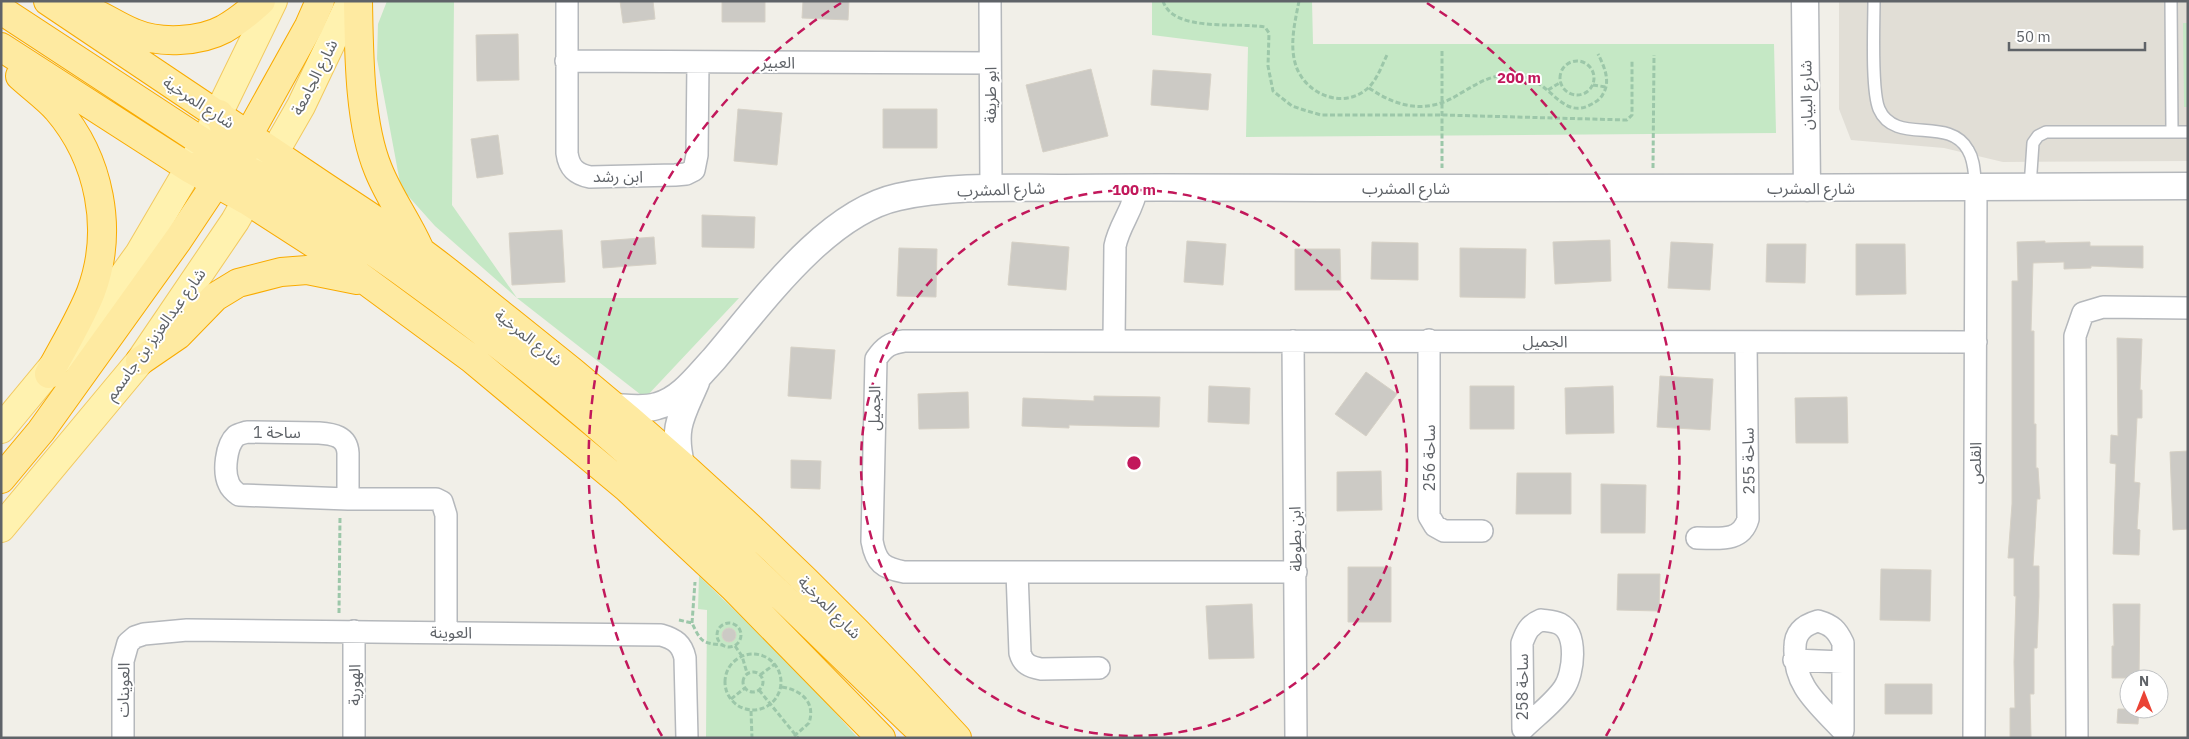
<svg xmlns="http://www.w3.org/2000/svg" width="2189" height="739" font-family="'IBM Plex Sans','Noto Sans Arabic',sans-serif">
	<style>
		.education { fill: #e1ded6 }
		.green { fill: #c5e8c5 }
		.building { fill: #cccac5; stroke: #d6d1c6 }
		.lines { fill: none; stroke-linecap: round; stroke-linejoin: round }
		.service-casing { stroke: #b5b8bc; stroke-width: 14 }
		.minor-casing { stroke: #b5b8bc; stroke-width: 24 }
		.tertiary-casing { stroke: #b5b8bc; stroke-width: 29 }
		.primary-casing { stroke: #f2c960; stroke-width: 30 }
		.trunk-casing { stroke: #f9ab00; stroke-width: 30 }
		.path { stroke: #9cc7a9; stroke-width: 3; stroke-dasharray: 5 2.5; stroke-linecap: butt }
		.service { stroke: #fff; stroke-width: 11 }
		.minor { stroke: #fff; stroke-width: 21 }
		.tertiary { stroke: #fff; stroke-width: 26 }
		.primary { stroke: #fff2af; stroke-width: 28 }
		.trunk { stroke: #feeaa1; stroke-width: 28 }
		.ring { fill: none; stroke: #c2185b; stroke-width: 2.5; stroke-dasharray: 9 6 }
		.labels { text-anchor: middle; stroke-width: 4; stroke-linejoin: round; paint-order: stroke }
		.street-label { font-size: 16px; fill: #5f6368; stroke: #fff }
		.centre { fill: #c2185b; stroke: #fff; stroke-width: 2.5 }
		.ring-label { font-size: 15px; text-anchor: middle; font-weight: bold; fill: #c2185b; stroke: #fff; stroke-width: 4; stroke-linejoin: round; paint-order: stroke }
	</style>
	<rect width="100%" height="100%" fill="#f1efe8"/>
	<path class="education" d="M1839 1H2188V161L2003 162 1944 148 1851 140 1839 109Z"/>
	<path class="green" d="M387 1H454L452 205 517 298H739L645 398 517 298 435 226 401 188 377 59 378 24Z
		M1152 1H1312L1313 44H1774L1776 133 1246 137 1248 47 1152 35Z
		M2183 23H2188V107H2184Z
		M699 576 799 672 858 738H706L707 610 698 609Z"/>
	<path class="building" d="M620 1H653L655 19 623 23Z
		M722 1H765V22H722Z
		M803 1H849L848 20 802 18Z
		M518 34 519 80 477 81 476 35Z
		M1091 69 1108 136 1043 152 1026 85Z
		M1153 70 1211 74 1208 110 1151 105Z
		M738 109 782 113 777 165 734 161Z
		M883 109H937V148H883Z
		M498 135 503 174 477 178 471 139Z
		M702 215 755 217 754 248 702 247Z
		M562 230 565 282 512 285 509 233Z
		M654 237 656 264 603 268 601 241Z
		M1610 240 1611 281 1555 284 1553 242Z
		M1187 241 1226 244 1223 285 1184 282Z
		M2045 241V243L2090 242V246H2143V268L2091 266V268L2064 269V262L2033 263 2031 331H2034V424H2036V468H2038L2040 499H2037L2033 566H2039V596L2037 648H2034V694H2030L2031 738H2010V708H2015L2014 662 2016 596H2014V558H2008L2012 504V281H2018L2017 242Z
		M1012 242 1069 247 1066 290 1008 285Z
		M1372 242 1418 243V280L1371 279Z
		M1671 242 1713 244 1710 290 1668 288Z
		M1767 244H1806L1805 283 1766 282Z
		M1856 244H1905L1906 294 1856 295Z
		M899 248 937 249 936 297 897 296Z
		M1460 248 1526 249 1525 298 1460 297Z
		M1295 249H1340L1341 290H1295Z
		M2117 338 2142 339 2140 390H2142V418H2137L2134 482 2140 483 2137 529 2140 530 2139 555 2113 554 2116 464 2110 463 2111 435 2118 436Z
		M791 347 835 350 831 399 788 396Z
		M1366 372 1397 394 1366 436 1335 414Z
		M1660 376 1713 379 1710 430 1657 427Z
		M1209 386 1250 388 1249 424 1208 422Z
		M1470 386H1514V429H1470Z
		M1613 386 1614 433 1566 434 1565 388Z
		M968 392 969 428 919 429 918 394Z
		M1094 396 1160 397 1159 427 1069 425V428L1022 426 1023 398 1094 401Z
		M1847 397 1848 443H1796L1795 398Z
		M2188 451V529L2173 530 2170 452Z
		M791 460 821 461 820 489 791 488Z
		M1381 471 1382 510 1337 511V472Z
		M1517 473H1571V514H1516Z
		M1601 484 1646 485 1645 533H1601Z
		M1348 567H1391V622H1348Z
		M1881 569 1931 570 1930 621 1880 620Z
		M1618 574H1660L1659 611 1617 610Z
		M1252 604 1254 658 1209 659 1206 606Z
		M2113 604H2140L2139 678H2112V646H2114Z
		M722 635a7 7 0 1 1 14 0a7 7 0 1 1-14 0Z
		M1885 684H1932V714H1885Z
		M2118 709H2139L2138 724 2117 723Z"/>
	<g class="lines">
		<defs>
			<path id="service" d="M1874 1C1874 25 1871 90 1879 109 1895 146 1949 115 1968 150 1975 161 1974 175 1976 187
				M2171 1 2172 131
				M2030 187 2033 143 2038 136 2046 132H2188"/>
			<path id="minor" d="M567 1V153C569 168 576 174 590 177L675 175 686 174 694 170 697 155 698 62
				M990 1 991 188
				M566 61 990 63
				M1429 340V516L1435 526 1444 531H1482
				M1114 341 1115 246C1119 225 1134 209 1137 187
				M1293 341 1296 738
				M247 432 319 433C333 434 347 436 348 453V499L239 495C235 492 231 489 229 484 223 472 226 445 236 436 239 434 244 433 247 432Z
				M348 499H436L442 502 446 515V633
				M1697 538C1718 538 1741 543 1748 519L1746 342
				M1017 572 1020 653C1023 664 1030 667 1041 669L1099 668
				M1296 572H904C883 568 876 563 872 541L876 359C884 347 890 343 904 341L1976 342
				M1541 620C1547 621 1554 621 1560 624 1578 634 1574 673 1564 688 1554 703 1536 716 1523 729L1522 643C1526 632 1529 625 1541 620Z
				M1818 621C1832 625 1837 630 1843 643V731C1818 704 1793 686 1795 647 1795 632 1804 625 1818 621Z
				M354 631V738
				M1794 660 1843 662
				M123 738V661L128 643 135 637 144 634 187 630 661 635C675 639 682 644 685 658L687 738
				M1974 738 1976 187
				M2077 738 2075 336 2083 313 2103 307 2188 308"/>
			<path id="tertiary" d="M1805 1 1807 188
				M616 407C630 408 644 410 657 406 681 400 698 376 714 359 761 304 825 213 898 197 951 185 1011 188 1064 188 1159 187 1253 188 1347 188 1627 189 1908 187 2188 186
				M681 464C672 427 682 415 696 382"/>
			<path id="primary" d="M1 429 92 319 139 254 204 143 273 1
				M1 528 140 361 235 221 301 106 351 1"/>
			<path id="trunk" d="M48 1C139 63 231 123 322 185 355 207 388 228 420 251 452 274 482 300 513 324 672 449 821 588 957 738
				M358 1C359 52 359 123 378 169 389 197 407 221 419 248
				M82 8C101 14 116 26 134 33 160 44 200 42 224 29 238 21 249 12 261 1
				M1 10 204 143 218 149 243 155
				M1 47 189 168 248 201 324 250 472 359 627 488 733 587 881 738
				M20 76C32 87 46 97 57 109 100 159 114 230 91 292 80 320 63 347 49 374
				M242 151 249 134 309 26 320 1
				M189 168C216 162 237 164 261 177 403 266 538 370 662 483 752 566 839 653 928 738
				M140 361 178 335 215 297 238 283 281 272 307 270 357 280
				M1 479 41 431 178 240 222 174C231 153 229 135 219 114"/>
		</defs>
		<use href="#service" class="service-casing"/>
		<use href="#minor" class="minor-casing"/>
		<use href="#tertiary" class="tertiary-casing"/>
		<use href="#primary" class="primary-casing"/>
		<use href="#trunk" class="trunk-casing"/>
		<path class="path" d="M1163 1C1173 33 1239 22 1265 27L1269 33 1268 66 1273 91 1292 106 1304 110 1321 115H1443L1627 120 1632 115V60
			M1299 1C1295 22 1289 45 1296 66 1306 95 1344 110 1368 88 1377 80 1382 65 1387 55
			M1442 51V168
			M1560 78a17 17 0 1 1 34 0a17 17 0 1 1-34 0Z
			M1593 85 1606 87
			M1369 88C1400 109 1429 114 1461 93 1477 84 1488 76 1507 75 1517 75 1527 76 1536 82 1553 91 1566 116 1588 106 1594 103 1600 100 1603 94 1611 81 1604 66 1598 54
			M1548 90 1561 82
			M1653 168 1654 55
			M339 613 340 517
			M679 620 692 623C701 642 702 643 722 645
			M692 623 695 582
			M717 635a12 12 0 1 1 24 0a12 12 0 1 1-24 0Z
			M735 646 742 656 747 673
			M725 682a28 28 0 1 1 56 0a28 28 0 1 1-56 0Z
			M743 682a10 10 0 1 1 20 0a10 10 0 1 1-20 0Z
			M760 675 775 664
			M782 687C801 690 816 702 809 723L792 738
			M759 690 798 738
			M731 699 745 688
			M751 711 752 738"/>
		<use href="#service" class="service"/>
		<use href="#minor" class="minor"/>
		<use href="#tertiary" class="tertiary"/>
		<use href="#primary" class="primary"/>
		<use href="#trunk" class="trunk"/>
	</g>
	<g class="ring">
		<circle cx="1134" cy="463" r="273"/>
		<path d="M662 736A545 545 0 0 1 841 3M1427 3A545 545 0 0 1 1606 736"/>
	</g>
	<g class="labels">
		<g class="street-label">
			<text x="778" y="68">العبير</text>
			<text transform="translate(314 77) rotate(-63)" y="6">شارع الجامعة</text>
			<text transform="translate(990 95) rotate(-90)" y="6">ابو طريفة</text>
			<text transform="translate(1806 95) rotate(-91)" y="6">شارع البيان</text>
			<text transform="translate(199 102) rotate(33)" y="6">شارع المرخية</text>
			<text x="618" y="182">ابن رشد</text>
			<text x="1406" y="194">شارع المشرب</text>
			<text x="1811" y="194">شارع المشرب</text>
			<text transform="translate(1001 189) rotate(-2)" y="6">شارع المشرب</text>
			<text transform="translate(155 334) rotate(-54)" y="6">شارع عبدالعزيز بن جاسمم</text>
			<text transform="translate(529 337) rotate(38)" y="6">شارع المرخية</text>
			<text x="1545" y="347">الجميل</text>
			<text transform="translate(874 408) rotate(-89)" y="6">الجميل</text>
			<text x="277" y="438">ساحة 1</text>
			<text transform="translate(1429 458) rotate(-90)" y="6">ساحة 256</text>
			<text transform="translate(1748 461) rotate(-91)" y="6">ساحة 255</text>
			<text transform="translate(1975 463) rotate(-90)" y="6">القلص</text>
			<text transform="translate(1295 539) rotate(-91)" y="6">ابن بطوطة</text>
			<text transform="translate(830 607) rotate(45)" y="6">شارع المرخية</text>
			<text x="451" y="638">العوينة</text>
			<text transform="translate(354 685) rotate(-90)" y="6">الهورية</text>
			<text transform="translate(1522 687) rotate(-90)" y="6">ساحة 258</text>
			<text transform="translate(123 690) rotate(-89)" y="6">العوينات</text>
		</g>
	</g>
	<circle cx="1134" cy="463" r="8" class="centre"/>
	<g class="ring-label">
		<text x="1519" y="83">200 m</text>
		<text x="1134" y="195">100 m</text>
	</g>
	<rect width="2189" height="739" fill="none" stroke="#5f6368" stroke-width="5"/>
	<g transform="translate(2144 694)"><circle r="24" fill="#ffffff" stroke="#bfc1c3"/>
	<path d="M0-4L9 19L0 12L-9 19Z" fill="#ea4335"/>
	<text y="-8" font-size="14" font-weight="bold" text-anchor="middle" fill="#5f6368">N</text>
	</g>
	<path d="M2009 42v8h136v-8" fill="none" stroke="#5f6368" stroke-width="2.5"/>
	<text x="2016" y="42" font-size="15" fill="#5f6368" stroke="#ffffff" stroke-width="4" paint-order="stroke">50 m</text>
</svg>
